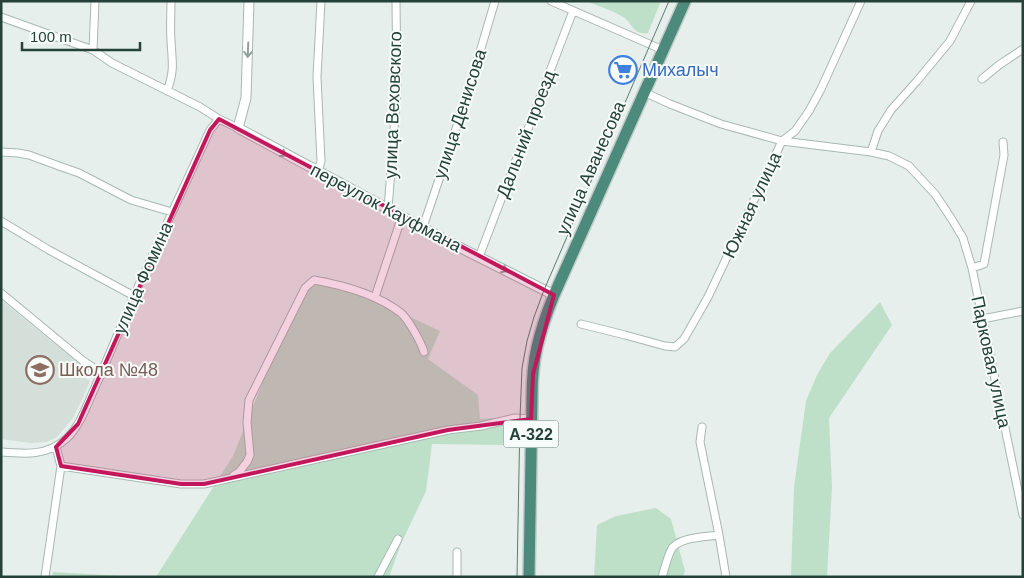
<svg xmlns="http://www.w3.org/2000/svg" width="1024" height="578" font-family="Helvetica,sans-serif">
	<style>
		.built { fill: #d4dfda }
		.green { fill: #bfe0c8 }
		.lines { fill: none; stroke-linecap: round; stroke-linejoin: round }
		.minor-casing { stroke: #a8b8b2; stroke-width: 9 }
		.tertiary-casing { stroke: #a8b8b2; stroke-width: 11 }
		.trunk-casing { stroke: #c2cac8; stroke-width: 14 }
		.minor { stroke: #fff; stroke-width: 7 }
		.tertiary { stroke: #fff; stroke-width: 9 }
		.trunk { stroke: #4c8a7c; stroke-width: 11 }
		.tram { stroke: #5f7d75; stroke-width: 1 }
		.oneway { stroke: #92a09c }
		.marked { fill: #c2185b; fill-opacity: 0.2; stroke: #c2185b; stroke-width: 4; stroke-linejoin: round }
		.labels { text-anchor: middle; stroke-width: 4; stroke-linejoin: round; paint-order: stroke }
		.shield { fill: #f7fbf9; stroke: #637a73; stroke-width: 1 }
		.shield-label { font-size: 16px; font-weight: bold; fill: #24423a }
		.shop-label { font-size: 18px; fill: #366cbe; stroke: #f7fbf9; text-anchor: start }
		.street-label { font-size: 18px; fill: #24423a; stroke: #f7fbf9 }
		.education-label { font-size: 18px; fill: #785e54; stroke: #f7fbf9; text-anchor: start }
	</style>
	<rect width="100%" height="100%" fill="#e6efeb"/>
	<path class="built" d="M1 300 80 364 78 373 90 381 85 393 73 418 57 437 47 442 30 443 1 439Z"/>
	<path class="green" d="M586 1H661L648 33C632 35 633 23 623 17 612 10 598 6 586 1Z
		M332 280 440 331 428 359 478 395 480 419 506 417 505 445 432 444 426 491 401 544 389 577H156L233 456 302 285Z
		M880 302 892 325 829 418 832 487 827 577H791L794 487 806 401 817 375 830 353Z
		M656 508 671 519 685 571 683 577H594L597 525 616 516Z
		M53 572 141 577H52Z"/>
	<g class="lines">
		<defs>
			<path id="minor" d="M551 1 663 50
				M1 17 93 50 112 63 200 107 219 119 238 128
				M93 50 95 1
				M982 79 999 65 1023 49
				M167 91C175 70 172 61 171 41 170 27 171 14 171 1
				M644 92 670 104 721 124 782 141 871 152 889 156 909 166 935 194 951 218 963 238 972 268 1023 515
				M1 152 18 153 29 155 59 166 79 173 131 200 172 212
				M871 152 878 131 891 110 917 81 950 41 971 1
				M318 172 321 161 317 77 321 1
				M388 209 397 89 396 1
				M1 221 49 250 134 296
				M423 227 466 99 495 1
				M479 257 573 11
				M972 268 984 264 1004 155 1003 142
				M1 293 82 360 101 373
				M375 297 402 216
				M982 319 1023 311
				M581 324 625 335 665 346 675 347 684 339 708 297 782 141 795 131 809 111 821 89 861 1
				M702 427 700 442 719 535 726 577
				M1 452C25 454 47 456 66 439 79 427 85 410 92 394 107 361 120 328 134 296 159 240 185 185 210 130L219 119
				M61 466 181 484H204L448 430 481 426 515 418 531 419
				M234 475 239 472 247 462 250 455 247 422 249 400 305 288 314 280C342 285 378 295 401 313 408 319 421 342 424 352
				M45 577 61 466 56 447
				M378 577 398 539
				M457 577V552
				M662 577C665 568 667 558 671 550 677 537 706 537 719 535"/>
			<path id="tertiary" d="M249 1 246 98 238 128 459 247 554 295"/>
			<path id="trunk" d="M529 577 532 398C532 381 533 364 537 347 541 329 547 312 554 295L685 1"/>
		</defs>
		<use href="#minor" class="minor-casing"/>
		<use href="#tertiary" class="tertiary-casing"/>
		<use href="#trunk" class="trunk-casing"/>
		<use href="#minor" class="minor"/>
		<use href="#tertiary" class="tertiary"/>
		<use href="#trunk" class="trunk"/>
		<path class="tram" d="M517 577 520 418 522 368 527 341 534 317 544 290 669 1"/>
	</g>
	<defs><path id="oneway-shaft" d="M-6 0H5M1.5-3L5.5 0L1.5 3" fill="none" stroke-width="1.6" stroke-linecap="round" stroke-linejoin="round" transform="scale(1.25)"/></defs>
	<g class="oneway">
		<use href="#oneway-shaft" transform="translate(248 50) rotate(92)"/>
		<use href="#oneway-shaft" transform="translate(280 152) rotate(29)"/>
		<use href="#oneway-shaft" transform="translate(501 268) rotate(27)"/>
	</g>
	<path class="marked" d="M219 119 554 295 533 374 531 419 448 430 204 484H181L61 466 56 447 78 424 210 130Z"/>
	<defs>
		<symbol id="supermarket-ring" viewBox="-11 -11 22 22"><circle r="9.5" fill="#f7fbf9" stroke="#3f7fe0" stroke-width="1.5"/><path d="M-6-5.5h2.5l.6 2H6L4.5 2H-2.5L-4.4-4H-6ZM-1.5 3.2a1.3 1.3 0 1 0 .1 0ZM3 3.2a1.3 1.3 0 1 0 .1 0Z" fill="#3f7fe0"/></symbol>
		<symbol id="school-ring" viewBox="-11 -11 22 22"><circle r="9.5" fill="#f7fbf9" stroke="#8d6e63" stroke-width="1.5"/><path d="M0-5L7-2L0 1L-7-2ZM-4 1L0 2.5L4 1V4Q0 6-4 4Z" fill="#8d6e63"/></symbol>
	</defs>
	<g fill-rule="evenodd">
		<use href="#supermarket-ring" x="607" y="54" width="32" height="32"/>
		<use href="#school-ring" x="24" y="354" width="32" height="32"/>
	</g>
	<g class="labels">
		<rect class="shield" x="503.5" y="420.5" width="55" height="27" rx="4"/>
		<g class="shield-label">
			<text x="531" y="440">А-322</text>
		</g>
		<g class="shop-label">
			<text x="642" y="76">Михалыч</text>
		</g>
		<g class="street-label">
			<text transform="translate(393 105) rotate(-88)" y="6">улица Веховского</text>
			<text transform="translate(460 114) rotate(-72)" y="6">улица Денисова</text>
			<text transform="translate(526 134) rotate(-69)" y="6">Дальний проезд</text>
			<text transform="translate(591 168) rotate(-66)" y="6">улица Аванесова</text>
			<text transform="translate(752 205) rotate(-65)" y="6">Южная улица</text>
			<text transform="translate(386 208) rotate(28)" y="6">переулок Кауфмана</text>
			<text transform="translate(143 278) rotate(-66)" y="6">улица Фомина</text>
			<text transform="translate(991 362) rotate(78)" y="6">Парковая улица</text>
		</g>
		<g class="education-label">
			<text x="59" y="376">Школа №48</text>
		</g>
	</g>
	<rect width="1024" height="578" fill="none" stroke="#24423a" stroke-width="5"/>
	<path d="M22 42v8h118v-8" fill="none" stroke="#24423a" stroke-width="2.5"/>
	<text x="30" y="42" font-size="15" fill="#24423a" stroke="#f7fbf9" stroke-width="4" paint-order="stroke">100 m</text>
</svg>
